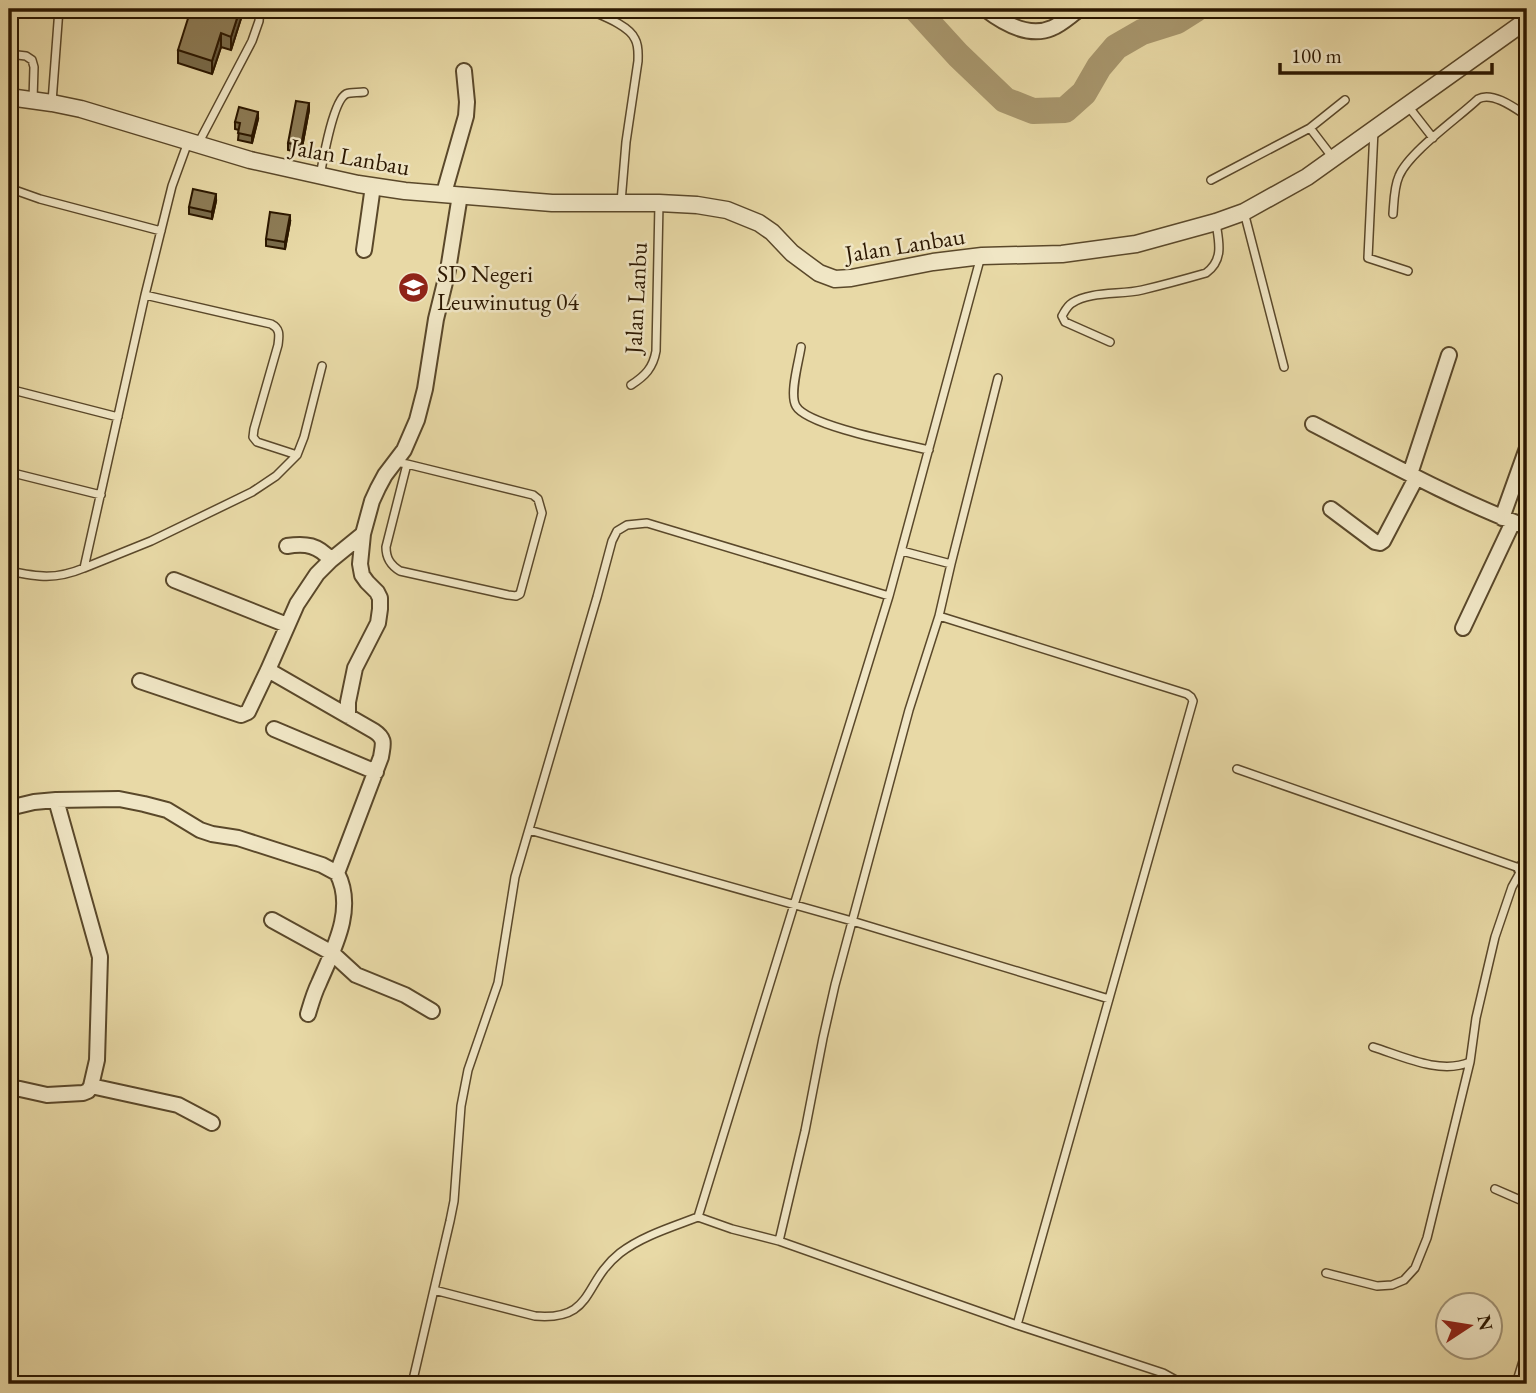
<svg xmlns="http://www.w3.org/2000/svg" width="1536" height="1393" font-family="'EB Garamond',serif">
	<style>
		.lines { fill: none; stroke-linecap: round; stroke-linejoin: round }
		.river { stroke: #a8976e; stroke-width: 26 }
		.service-casing { stroke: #5a482a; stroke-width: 10 }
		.minor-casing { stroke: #5a482a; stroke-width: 18 }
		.tertiary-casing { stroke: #5a482a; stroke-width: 19 }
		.service { stroke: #f0e6c5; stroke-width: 7 }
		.minor { stroke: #f0e6c5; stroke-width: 14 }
		.tertiary { stroke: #f0e6c5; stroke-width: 16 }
		.wall { fill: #796b4a; stroke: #2b1700; stroke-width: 2 }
		.shaded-wall { fill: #63573c; stroke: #2b1700; stroke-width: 2 }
		.building { fill: #8d7c56; stroke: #2b1700; stroke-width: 2 }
		.labels { text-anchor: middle; stroke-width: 5; stroke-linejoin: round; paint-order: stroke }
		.street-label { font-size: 24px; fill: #2b1700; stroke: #f0e6c5 }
		.poi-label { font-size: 24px; fill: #2b1700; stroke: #f0e6c5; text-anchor: start }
	</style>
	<rect width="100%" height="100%" fill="#e8d9a6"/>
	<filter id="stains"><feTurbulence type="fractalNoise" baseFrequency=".00286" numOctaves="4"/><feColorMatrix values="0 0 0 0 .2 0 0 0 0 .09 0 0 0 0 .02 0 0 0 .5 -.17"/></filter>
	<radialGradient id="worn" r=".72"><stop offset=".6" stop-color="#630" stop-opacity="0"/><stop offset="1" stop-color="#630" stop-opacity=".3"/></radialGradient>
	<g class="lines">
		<path class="river" d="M916 9 958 55 1005 100 1033 111 1065 110 1084 93 1099 67 1116 47 1142 32 1177 21 1196 9"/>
		<defs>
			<path id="service" d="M587 9C600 15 629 25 635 39 639 46 638 54 638 61L626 142 621 202
				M9 54 26 56 32 60 34 67 33 100
				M52 102 59 9
				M1408 106 1433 138
				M1310 128 1345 100
				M1374 130 1368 258 1408 271
				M198 144 252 41 259 21 260 9
				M320 176C323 160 333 101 346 94 351 92 358 93 364 92
				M1211 180 1310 128 1333 158
				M9 188 40 199 161 231
				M1244 212 1284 367
				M1393 214C1394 201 1394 187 1399 176 1409 152 1458 118 1478 99 1492 91 1515 108 1527 116
				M145 295 271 324C281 329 279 336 278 345L254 429 253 437 257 442 297 455 304 437 322 366
				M1110 342 1065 322 1062 316C1065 311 1067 306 1072 303 1090 291 1121 295 1142 290 1163 285 1185 279 1206 273 1224 260 1219 242 1216 223
				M801 347C799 361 789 394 796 406 807 426 904 444 929 450
				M631 385C645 376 653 368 656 351L659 203
				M9 389 118 417
				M395 462 407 464 533 495 538 499 542 513 520 594 516 596 508 595 400 571C390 565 386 558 386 547L407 464
				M9 472 101 495
				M902 551 951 564
				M84 568 151 541 252 492 276 476 297 455
				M9 571C38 577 55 580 84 568L145 295 172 186 188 142
				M939 616 1187 694 1191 697 1193 701 1017 1325
				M1237 769 1522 869 1512 887 1495 937 1476 1018 1470 1062C1440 1075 1402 1056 1373 1047
				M529 830 852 921 1109 999
				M1495 1189 1527 1203
				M698 1217 732 1229 779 1241 1017 1325 1163 1373 1183 1384
				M779 1241 805 1131 823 1038 835 985 909 710 939 616 951 564 998 378
				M1326 1273 1377 1286 1392 1285 1404 1280 1415 1268 1427 1238 1470 1062
				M434 1290 535 1316C595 1321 582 1283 620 1253 642 1236 672 1227 698 1217L889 596 981 256
				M412 1384 450 1221 454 1201 461 1106 468 1070 498 983 515 877 597 597 612 541 617 531 627 525 647 523 889 596
				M1516 1384 1527 1348"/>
			<path id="minor" d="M985 9C1003 23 1029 38 1052 28 1062 24 1071 15 1080 9
				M444 193 466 116 467 102 464 71
				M364 250 373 186
				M1313 424C1383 460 1453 499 1527 527
				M1410 474 1449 355
				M1331 509 1375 542 1380 543 1383 541 1416 478
				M1502 518 1527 448
				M287 546C306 543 318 545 331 560
				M174 580 287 625
				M1463 628 1513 522
				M140 681 238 714 241 715 248 712 268 670 297 604 317 574 331 560 363 534
				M348 716V702L355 668 378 623 380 609V598L377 592 367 582 362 575 360 564 363 534 372 501 378 488 385 475 404 450 417 420 425 389 436 319 448 270 460 195
				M274 729 376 772
				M9 808 34 802 56 800 119 799 144 804 167 810 200 830 212 834 238 838 322 865 337 873 381 757C383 744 386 739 374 731L268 670
				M1522 869 1527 870
				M272 920 332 953 356 975 405 995 432 1011
				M308 1014C311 1004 314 993 319 983 333 950 356 909 337 873
				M91 1086 178 1105 212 1123
				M9 1088 20 1089 47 1095 83 1093 88 1091 91 1086 97 1060 100 957 56 800"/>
			<path id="tertiary" d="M9 97 52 103 81 109 250 160 358 184 405 191 552 203H659L697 205 727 210 759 223 772 232 792 253 819 273 835 279 851 278 933 262 982 256 1062 254 1136 244 1216 222 1244 212 1307 177 1527 20"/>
		</defs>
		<use href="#service" class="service-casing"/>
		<use href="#minor" class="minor-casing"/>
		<use href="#tertiary" class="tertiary-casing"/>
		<use href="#service" class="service"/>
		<use href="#minor" class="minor"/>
		<use href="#tertiary" class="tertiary"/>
	</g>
	<path class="wall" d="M244 9 231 50 221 47 212 74 178 63V50Z
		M309 110 301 153 288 150V143Z
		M258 119 252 143 238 140 239 130 235 129V122Z
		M216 201 212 219 189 214V207Z
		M290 222 285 249 266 246V239Z"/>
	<path class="shaded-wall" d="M240 9H244L231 50V37Z
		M221 33V47L212 74V61Z
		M309 103V110L301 153V146Z
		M258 112V119L252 143V136Z
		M216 194V201L212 219V212Z
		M290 215V222L285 249V242Z"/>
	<path class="building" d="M191 9H240L231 37 221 33 212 61 178 50Z
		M296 101 309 103 301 146 288 143Z
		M239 107 258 112 252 136 238 133 240 123 235 122Z
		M193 189 216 194 212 212 189 207Z
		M270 212 290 215 285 242 266 239Z"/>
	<defs>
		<symbol id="school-disc" viewBox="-11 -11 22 22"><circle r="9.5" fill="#8f2418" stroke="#f0e6c5"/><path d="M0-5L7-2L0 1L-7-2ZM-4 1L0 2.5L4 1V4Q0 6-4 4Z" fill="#fff"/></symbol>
	</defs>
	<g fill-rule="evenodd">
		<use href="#school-disc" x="396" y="270" width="35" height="35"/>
	</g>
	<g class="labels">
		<g class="street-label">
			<text transform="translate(350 157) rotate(10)" y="8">Jalan Lanbau</text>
			<text transform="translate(905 245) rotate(-9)" y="8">Jalan Lanbau</text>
			<text transform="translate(636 298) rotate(-87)" y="8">Jalan Lanbu</text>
		</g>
		<g class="poi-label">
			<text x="437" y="282">SD Negeri<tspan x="437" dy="28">Leuwinutug 04</tspan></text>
		</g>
	</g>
	<rect width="1536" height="1393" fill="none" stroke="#e8d9a6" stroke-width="35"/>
	<rect x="10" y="10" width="1515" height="1372" fill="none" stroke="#2b1700" stroke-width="3.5"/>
	<rect x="18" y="18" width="1501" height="1358" fill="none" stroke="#2b1700" stroke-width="2"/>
	<g transform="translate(1469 1326) rotate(78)"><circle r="33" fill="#f0e6c5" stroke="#a19376" stroke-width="2"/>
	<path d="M0-5L12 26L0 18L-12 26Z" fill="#8f2418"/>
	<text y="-10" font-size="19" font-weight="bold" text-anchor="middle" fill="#2b1700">N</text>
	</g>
	<path d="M1280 63v10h212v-10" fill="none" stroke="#2b1700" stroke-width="3.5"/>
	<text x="1291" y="63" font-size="21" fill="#2b1700" stroke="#f0e6c5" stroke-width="5" paint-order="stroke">100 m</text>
	<rect width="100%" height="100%" filter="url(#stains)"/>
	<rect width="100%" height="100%" fill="url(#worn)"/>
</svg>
